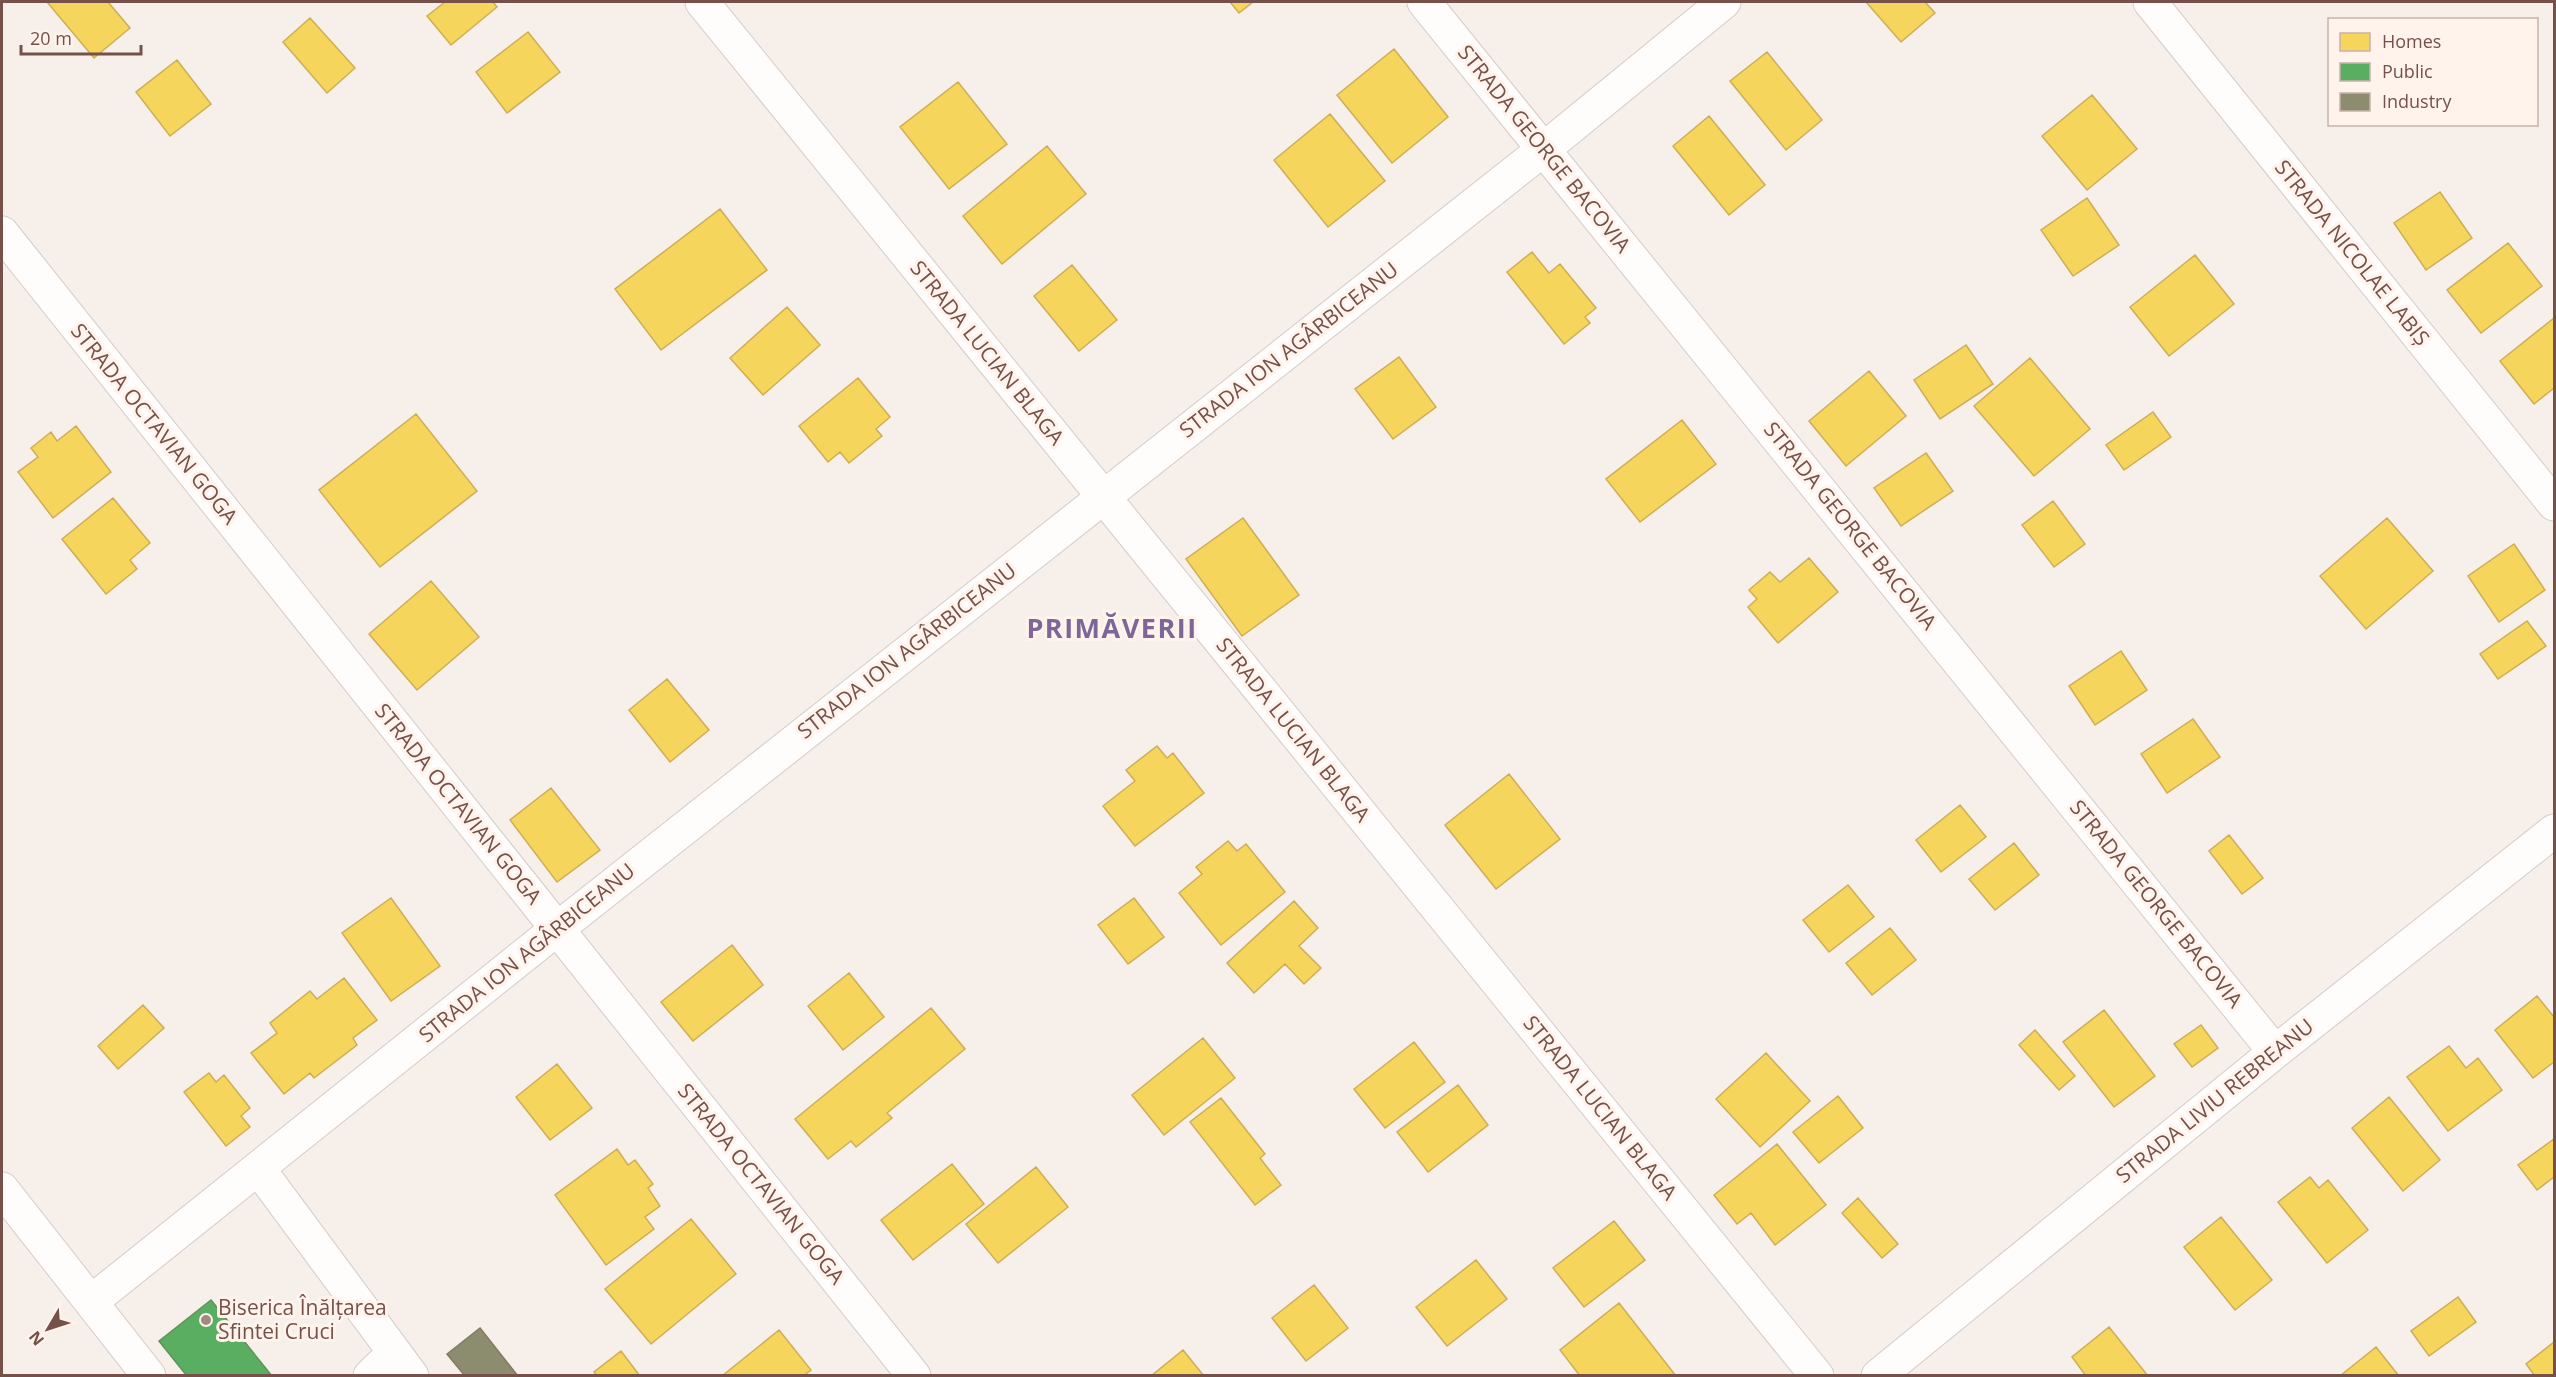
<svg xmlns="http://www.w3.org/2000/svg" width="2556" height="1377" font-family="'Open Sans',sans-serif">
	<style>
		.homes { fill: #f6d55c; stroke: #cfad57; stroke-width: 1.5 }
		.public { fill: #5aae61; stroke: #62925a; stroke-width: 1.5 }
		.industry { fill: #8c8c6e; stroke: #857a63; stroke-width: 1.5 }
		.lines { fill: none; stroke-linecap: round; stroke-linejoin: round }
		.street-casing { stroke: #d6cbc7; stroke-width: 35 }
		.street { stroke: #fefdfc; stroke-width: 33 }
		.poi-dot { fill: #a28982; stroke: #fff3eb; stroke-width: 2 }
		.labels { text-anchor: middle; stroke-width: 6; stroke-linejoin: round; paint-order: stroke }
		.street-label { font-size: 21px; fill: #75514a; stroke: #fff3eb }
		.poi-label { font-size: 21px; fill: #75514a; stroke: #fff3eb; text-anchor: start }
		.district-label { font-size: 27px; font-weight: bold; letter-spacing: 1.5px; fill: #7e6699; stroke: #fff3eb }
	</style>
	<rect width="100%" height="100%" fill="#f7f0ea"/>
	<path class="homes" d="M47 2H108L130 28 94 58Z
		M445 2H493L497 7 451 45 427 16Z
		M1230 2H1253L1239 13Z
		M1866 2H1925L1935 13 1901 42Z
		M310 18 355 68 327 93 283 42Z
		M528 32 560 72 507 113 476 72Z
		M1394 49 1448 117 1392 163 1337 95Z
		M1767 52 1822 120 1786 150 1730 81Z
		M177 60 211 104 170 136 136 92Z
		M958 82 1007 144 949 189 900 127Z
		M2092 95 2137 149 2087 190 2042 136Z
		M1330 114 1385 181 1328 227 1274 160Z
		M1709 116 1765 185 1729 215 1673 146Z
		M1047 146 1086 194 1002 264 963 216Z
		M2440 192 2472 238 2426 270 2394 223Z
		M2087 198 2119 245 2073 276 2041 230Z
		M720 209 767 270 661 350 615 289Z
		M2508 243 2542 286 2481 333 2447 290Z
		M1532 252 1549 273 1560 264 1596 308 1585 317 1590 323 1564 344 1507 272Z
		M2195 255 2234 304 2169 356 2130 307Z
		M1072 265 1117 320 1079 351 1034 296Z
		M787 307 820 345 763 395 730 358Z
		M2554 318V388L2534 404 2500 361Z
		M1966 345 1993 384 1940 419 1914 380Z
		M1399 357 1436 407 1393 439 1355 389Z
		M2030 358 2090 429 2034 476 1974 406Z
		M1869 371 1906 416 1846 466 1809 421Z
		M858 378 890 417 876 429 882 436 849 463 840 452 828 462 799 426Z
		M2153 412 2171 437 2124 470 2106 445Z
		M416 414 477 491 380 567 319 490Z
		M1682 420 1716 464 1640 522 1606 479Z
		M76 426 111 472 53 518 18 472 38 457 31 448 51 432 57 441Z
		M1926 453 1953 491 1901 526 1874 488Z
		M113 498 150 543 130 560 137 569 106 594 62 539Z
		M2053 501 2085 544 2054 567 2022 525Z
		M1243 518 1299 595 1242 636 1186 559Z
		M2387 518 2433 571 2366 629 2320 576Z
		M2514 544 2545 590 2499 622 2468 576Z
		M1809 558 1838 592 1778 643 1748 607 1757 599 1749 590 1770 572 1780 582Z
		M431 581 479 637 417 690 369 634Z
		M2527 621 2546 646 2498 679 2480 654Z
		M2121 651 2147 690 2095 725 2069 686Z
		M667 679 709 730 670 762 629 710Z
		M2193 719 2220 757 2167 793 2141 754Z
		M1157 746 1167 758 1173 753 1204 793 1135 846 1103 806 1135 781 1126 770Z
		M1509 774 1560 839 1496 889 1445 825Z
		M551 788 600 850 557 882 510 820Z
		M1960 805 1986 837 1941 872 1916 840Z
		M2229 835 2263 878 2242 894 2209 851Z
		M1228 841 1237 851 1246 844 1285 892 1221 945 1179 893 1202 874 1196 867Z
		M2014 843 2039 875 1995 910 1969 879Z
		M1848 885 1874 917 1829 952 1803 920Z
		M391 898 440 966 391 1001 342 933Z
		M1134 898 1164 937 1128 964 1098 925Z
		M1294 901 1318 928 1299 946 1321 968 1304 984 1285 964 1254 993 1227 963Z
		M1890 928 1916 960 1872 995 1846 963Z
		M732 945 763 985 693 1041 661 1002Z
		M849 973 884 1017 843 1050 808 1006Z
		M344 978 377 1020 353 1038 357 1045 314 1078 310 1073 284 1094 251 1053 277 1033 270 1023 310 991 317 999Z
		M2537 996 2554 1017V1062L2533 1078 2495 1030Z
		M143 1005 164 1028 118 1069 98 1046Z
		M931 1008 965 1049 887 1113 892 1118 856 1147 851 1141 828 1159 795 1119Z
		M2104 1010 2155 1076 2114 1107 2063 1042Z
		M2201 1025 2218 1048 2192 1067 2174 1044Z
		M2035 1030 2075 1076 2059 1090 2019 1045Z
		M1203 1038 1235 1078 1164 1135 1132 1095Z
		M1414 1042 1445 1082 1385 1128 1354 1089Z
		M2449 1046 2466 1068 2478 1058 2502 1090 2448 1131 2407 1077Z
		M1766 1053 1810 1101 1760 1147 1716 1099Z
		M557 1064 592 1108 550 1140 516 1097Z
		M209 1073 216 1082 224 1075 250 1108 241 1116 250 1127 226 1146 184 1092Z
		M1458 1085 1488 1125 1428 1172 1397 1132Z
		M1838 1096 1863 1128 1819 1163 1793 1132Z
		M2389 1097 2440 1160 2403 1191 2352 1128Z
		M1221 1098 1265 1154 1260 1158 1281 1185 1255 1205 1190 1122Z
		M2554 1139V1177L2537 1190 2518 1165Z
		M1777 1144 1826 1205 1775 1245 1751 1213 1737 1224 1714 1195Z
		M617 1149 628 1165 635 1160 653 1184 648 1188 660 1206 645 1217 654 1229 606 1265 555 1195Z
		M952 1164 984 1204 913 1260 881 1220Z
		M1036 1167 1068 1207 998 1263 966 1224Z
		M2310 1177 2319 1188 2328 1180 2368 1230 2327 1263 2278 1202Z
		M1858 1198 1898 1244 1882 1258 1842 1213Z
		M2221 1217 2272 1280 2235 1310 2184 1247Z
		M691 1219 736 1274 651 1344 605 1289Z
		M1614 1221 1645 1260 1584 1307 1553 1268Z
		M1476 1260 1507 1299 1447 1346 1416 1307Z
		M1314 1285 1348 1328 1306 1361 1272 1318Z
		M2458 1297 2476 1322 2429 1356 2411 1331Z
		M1619 1303 1676 1376H1580L1560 1350Z
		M2109 1327 2148 1376H2086L2072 1357Z
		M779 1330 811 1370 803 1376H722Z
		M2554 1342V1376H2535L2526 1364Z
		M2376 1347 2399 1376H2340Z
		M1183 1350 1204 1376H1151Z
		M621 1351 640 1376H597L594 1372Z"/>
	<path class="public" d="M211 1300 272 1376H187L159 1341Z"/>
	<path class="industry" d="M480 1328 518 1376H465L447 1354Z"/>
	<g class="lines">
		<defs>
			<path id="street" d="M702 2 1817 1376
				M1424 2 2275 1052
				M2150 2 2554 504
				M2 233 914 1376
				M258 1168 412 1376
				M2 1189 149 1376
				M92 1301 557 929 1544 149 1724 2
				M370 1376 394 1353
				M1878 1376 2275 1052 2554 831"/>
		</defs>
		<use href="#street" class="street-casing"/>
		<use href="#street" class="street"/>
	</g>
	<circle class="poi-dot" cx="206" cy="1320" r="6"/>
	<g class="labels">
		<g class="street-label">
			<text transform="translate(1544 149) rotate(51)" y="7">STRADA GEORGE BACOVIA</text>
			<text transform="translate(2352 253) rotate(51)" y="7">STRADA NICOLAE LABIȘ</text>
			<text transform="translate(1289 350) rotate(-38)" y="7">STRADA ION AGÂRBICEANU</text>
			<text transform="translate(987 353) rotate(51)" y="7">STRADA LUCIAN BLAGA</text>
			<text transform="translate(154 424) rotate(51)" y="7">STRADA OCTAVIAN GOGA</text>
			<text transform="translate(1850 526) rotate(51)" y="7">STRADA GEORGE BACOVIA</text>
			<text transform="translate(907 651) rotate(-38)" y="7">STRADA ION AGÂRBICEANU</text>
			<text transform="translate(1293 730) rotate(51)" y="7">STRADA LUCIAN BLAGA</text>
			<text transform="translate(458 804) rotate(51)" y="7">STRADA OCTAVIAN GOGA</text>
			<text transform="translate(2156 904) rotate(51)" y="7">STRADA GEORGE BACOVIA</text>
			<text transform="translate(527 953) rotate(-39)" y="7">STRADA ION AGÂRBICEANU</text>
			<text transform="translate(2215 1101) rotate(-39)" y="7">STRADA LIVIU REBREANU</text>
			<text transform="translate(1600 1108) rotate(51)" y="7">STRADA LUCIAN BLAGA</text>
			<text transform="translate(761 1184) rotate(51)" y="7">STRADA OCTAVIAN GOGA</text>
		</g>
		<g class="poi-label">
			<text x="218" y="1315">Biserica Înălțarea<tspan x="218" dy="24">Sfintei Cruci</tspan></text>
		</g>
		<g class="district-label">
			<text x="1112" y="638">PRIMĂVERII</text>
		</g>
	</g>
	<rect width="2556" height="1377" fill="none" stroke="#75514a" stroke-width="6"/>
	<rect x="2328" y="18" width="210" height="108" fill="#fff3eb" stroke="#c8b2ab" stroke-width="1.5"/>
	<rect x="2340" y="33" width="30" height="18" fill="#f6d55c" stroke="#c8b2ab" stroke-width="1.5"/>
	<text x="2382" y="48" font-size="18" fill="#75514a">Homes</text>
	<rect x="2340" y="63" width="30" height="18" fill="#5aae61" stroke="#c8b2ab" stroke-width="1.5"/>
	<text x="2382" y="78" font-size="18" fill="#75514a">Public</text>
	<rect x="2340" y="93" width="30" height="18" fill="#8c8c6e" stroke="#c8b2ab" stroke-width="1.5"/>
	<text x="2382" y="108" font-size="18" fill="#75514a">Industry</text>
	<g transform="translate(48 1329) rotate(231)" stroke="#fff3eb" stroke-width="4.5" paint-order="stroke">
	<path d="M0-4.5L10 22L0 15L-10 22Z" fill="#75514a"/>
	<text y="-9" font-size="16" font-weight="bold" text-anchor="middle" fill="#75514a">N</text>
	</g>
	<path d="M21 45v9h120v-9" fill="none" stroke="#75514a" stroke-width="3"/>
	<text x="30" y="45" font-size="18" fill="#75514a" stroke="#fff3eb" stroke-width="4.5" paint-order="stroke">20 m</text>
</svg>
